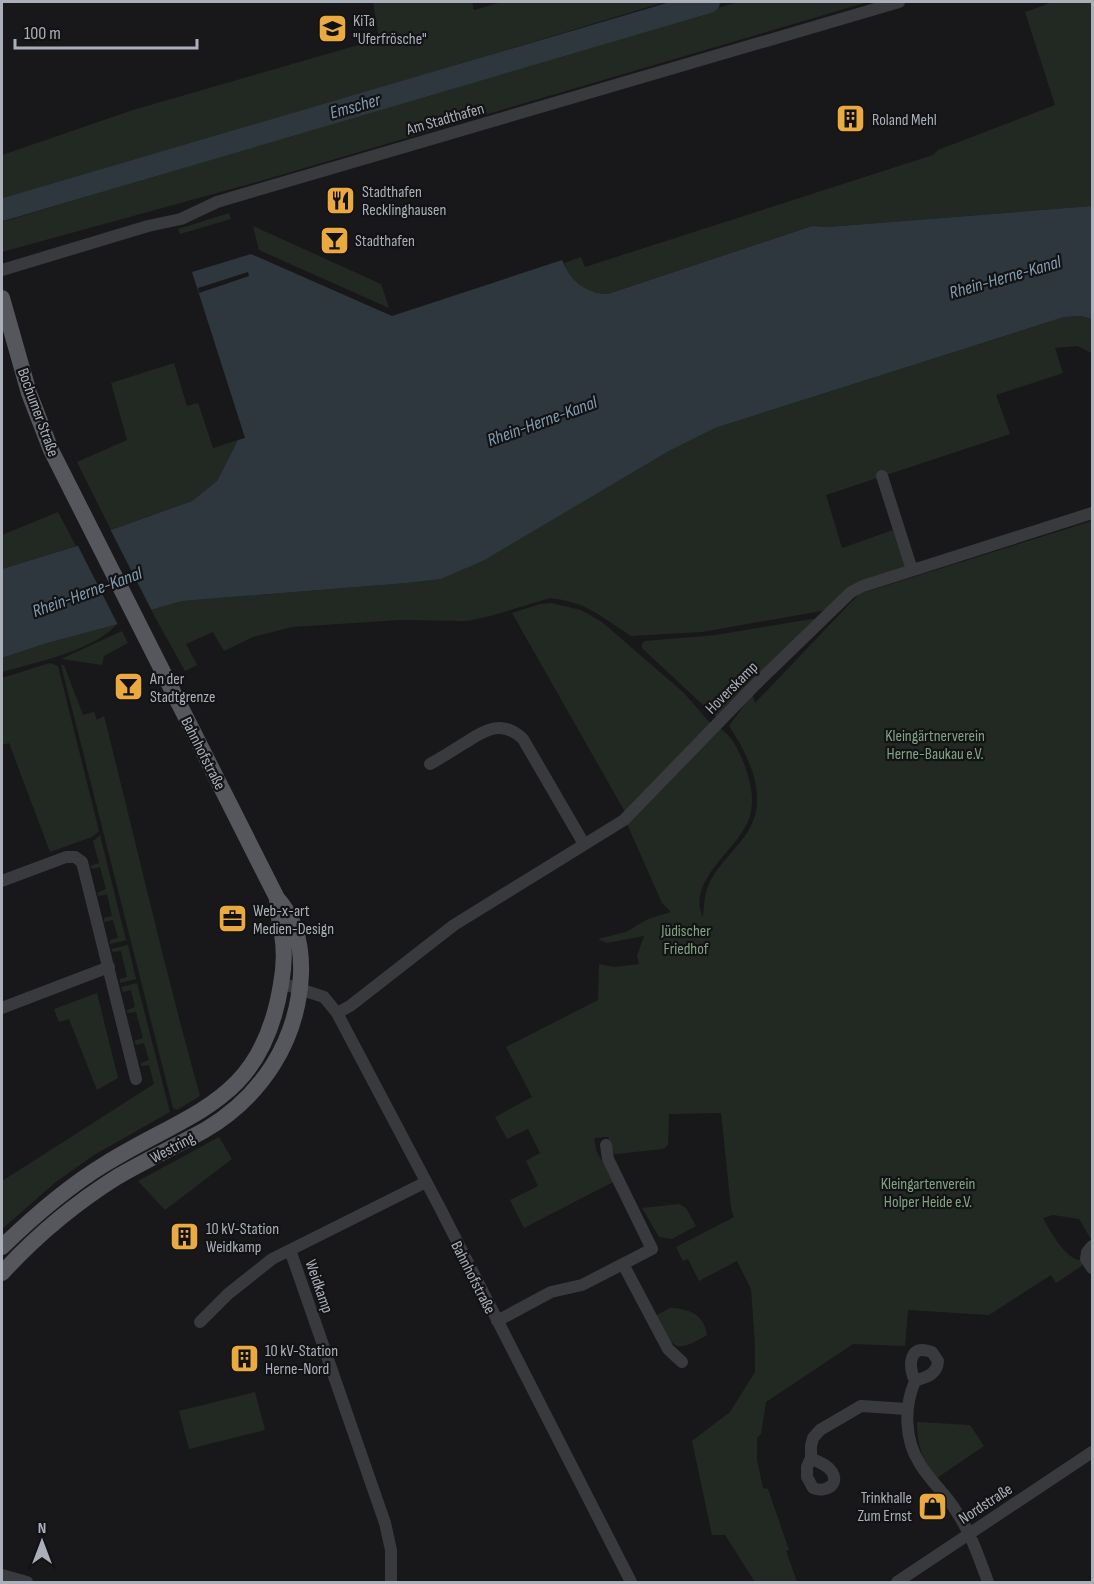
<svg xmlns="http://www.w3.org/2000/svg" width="1094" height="1584" font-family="'Sofia Sans Condensed',sans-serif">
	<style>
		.green { fill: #222922 }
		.water { fill: #2e373d }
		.pier { fill: #18181a }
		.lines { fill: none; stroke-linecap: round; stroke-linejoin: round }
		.river { stroke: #2e373d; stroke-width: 22 }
		.minor { stroke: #393a3e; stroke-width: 12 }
		.major { stroke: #55575d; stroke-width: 16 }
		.labels { text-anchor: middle; stroke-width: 4.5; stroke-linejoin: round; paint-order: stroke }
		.poi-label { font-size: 16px; fill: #aaafb9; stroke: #131315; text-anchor: start }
		.street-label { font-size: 16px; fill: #aaafb9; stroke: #131315 }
		.park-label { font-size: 16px; fill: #82a383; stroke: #131315 }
		.water-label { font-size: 18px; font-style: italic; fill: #839eb2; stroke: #131315 }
	</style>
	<rect width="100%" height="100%" fill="#18181a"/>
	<path class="green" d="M373 2H472L474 10 502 2H665L145 159 2 200V155L133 110 379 39Z
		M738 2H868L264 180 2 252V222Z
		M1051 2H1092V206L828 227 812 226 608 294C585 293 573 284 564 263L581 257 585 267 933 155 938 150 1055 105 1025 12 1045 5Z
		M229 213 231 219 180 234 178 229Z
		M253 226 381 284 389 308 259 250Z
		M1081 316 1092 319V353L1077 346 1055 348 1063 373 996 395 1010 434 826 495 842 548 893 530 905 566 827 610 702 632 631 636 598 614 581 605 563 600 550 598 494 615 468 621 400 620 292 627 253 637 224 651 213 632 186 644 197 665 185 671 151 610 182 601 407 583 441 579 483 561 669 451 715 428 1064 317Z
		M174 363 187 406 198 403 213 448 238 440 217 481 192 501 111 530 77 462 127 440 111 383Z
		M58 512 76 546 2 569V535Z
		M1092 521V1241L1079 1219 1053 1215 1043 1218C1050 1231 1067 1262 1082 1260L1083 1265 1056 1283 1051 1275 989 1315 908 1310 905 1346 853 1344 766 1402 761 1434 757 1438V1460L763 1488 768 1489 789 1550 786 1551 797 1582H755L725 1535H712L692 1441 730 1412 755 1372V1344L751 1289 737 1261 699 1281 688 1259 683 1261 676 1247 734 1217 731 1208 721 1113 669 1114 668 1145 663 1149 616 1154H614L608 1137 594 1138 596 1150 613 1182 524 1228 510 1200 538 1186 526 1161 540 1153 528 1129 507 1139 495 1117 532 1097 506 1047 598 1000 599 964 614 967 639 964 637 956 644 936 607 943 598 939 626 932 648 919 671 912 662 903 627 824 719 728C731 734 738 749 743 761 750 779 755 797 750 816 741 848 685 880 703 917 704 908 704 898 707 889 714 868 735 851 747 833 770 798 749 756 729 726L752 694 755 703 859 594Z
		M551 603 581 610 602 622 684 693 712 725 625 812 512 613 540 604Z
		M812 619 815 620 718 719 642 648V644L645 641 716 635Z
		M117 624C95 650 34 663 2 672V658L44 644Z
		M122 631 128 643 104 656 102 665 61 659Z
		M50 663 58 666 99 831 92 837 50 852 9 743 2 745V678Z
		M61 665H64L83 715 94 712 97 720 104 716C136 843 165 970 200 1096L177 1110 173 1108Z
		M100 835 126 940 110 944V940L118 938 113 920 104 922V918L112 916 107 894 99 896 97 893 106 889 100 867 92 869 90 866 99 863 93 841Z
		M128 945 136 979 120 983V979L127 977 121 951 113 952 111 949Z
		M137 983 170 1112 94 1155 57 1181 2 1229V1181L154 1084 149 1065 141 1066V1063L149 1060 144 1043 136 1045 134 1041 143 1038 136 1012 127 1013V1010L135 1007 131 990 123 992 121 987Z
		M97 993 118 1078 97 1090 69 1019 59 1022 54 1009Z
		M219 1137 232 1159 165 1210 138 1181Z
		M679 1204 686 1208 696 1226 672 1239 659 1237 642 1208Z
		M670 1308C688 1308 705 1315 707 1335 673 1356 672 1346 655 1316Z
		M255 1392 265 1430 189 1449 179 1411Z
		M917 1422 970 1425 984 1446 937 1478C922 1462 917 1443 917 1422Z"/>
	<path class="water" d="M1092 206V319L1081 316 1064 317 715 428 669 451 483 561 441 579 407 583 182 601 151 610 118 624 44 644 2 658V569L80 545 111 530 192 501 217 481 238 440 245 438 192 272 251 254 392 316 562 260C572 282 584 293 608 294L812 226 828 227Z"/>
	<path class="pier" d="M248 272 249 276 199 293 198 288Z
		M109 527 153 613 119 627 76 542Z"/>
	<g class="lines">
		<path class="river" d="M2 210 709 2"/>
		<path class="minor" d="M2 270 148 226 181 219 217 202 237 196 899 2
			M882 476 912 570
			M430 764C441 758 452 751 463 744 484 731 501 718 523 739L584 844
			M2 881 66 857H75L82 862 136 1079
			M281 983 324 997 337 1013 439 1206 631 1582
			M2 1008 109 967
			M337 1013 350 1006 454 925 624 820 754 686 851 592 863 586 1092 513
			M1092 1246 1087 1252 1086 1259 1092 1268
			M290 1250 385 1523 391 1550V1582
			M623 1264 668 1349 682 1362
			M497 1321 551 1292 582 1285 652 1249 608 1159 606 1145
			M200 1322 228 1294 272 1259 426 1182
			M915 1381C926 1377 937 1375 938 1361L932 1352C909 1343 908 1365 915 1381 904 1407 904 1439 920 1464 930 1481 946 1494 956 1511 971 1533 979 1558 988 1582
			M811 1458C818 1462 828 1465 832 1472 840 1485 825 1493 813 1488L807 1477V1467L811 1458V1446L813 1438 820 1430 861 1406 907 1409
			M2 1575 27 1582
			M897 1582 1092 1452"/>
		<path class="major" d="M2 298 29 393 51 450 277 898C296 919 302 946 301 974 298 1041 262 1096 205 1130 176 1146 146 1160 117 1177 74 1204 36 1236 2 1273
			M2 1247C34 1216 67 1187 105 1164 192 1110 262 1103 281 984 284 968 285 951 282 934 280 922 277 911 277 898"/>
	</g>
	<defs>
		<symbol id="school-square" viewBox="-11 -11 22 22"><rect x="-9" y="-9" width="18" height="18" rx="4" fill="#eaaa3f" stroke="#131315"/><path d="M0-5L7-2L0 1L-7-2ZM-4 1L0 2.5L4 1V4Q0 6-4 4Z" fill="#111"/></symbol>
		<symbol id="building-square" viewBox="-11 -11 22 22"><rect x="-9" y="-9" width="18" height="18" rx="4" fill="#eaaa3f" stroke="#131315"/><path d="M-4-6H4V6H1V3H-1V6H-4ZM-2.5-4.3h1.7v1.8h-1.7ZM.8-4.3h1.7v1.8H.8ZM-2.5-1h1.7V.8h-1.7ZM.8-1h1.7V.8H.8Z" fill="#111"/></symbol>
		<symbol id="restaurant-square" viewBox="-11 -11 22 22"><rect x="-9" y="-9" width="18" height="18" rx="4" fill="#eaaa3f" stroke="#131315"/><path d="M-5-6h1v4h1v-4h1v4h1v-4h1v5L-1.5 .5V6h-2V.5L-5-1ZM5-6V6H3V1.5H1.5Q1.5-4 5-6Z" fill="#111"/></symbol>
		<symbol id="bar-square" viewBox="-11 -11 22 22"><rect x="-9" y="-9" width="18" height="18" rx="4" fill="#eaaa3f" stroke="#131315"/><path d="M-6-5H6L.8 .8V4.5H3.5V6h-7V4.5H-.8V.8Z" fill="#111"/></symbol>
		<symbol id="office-square" viewBox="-11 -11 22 22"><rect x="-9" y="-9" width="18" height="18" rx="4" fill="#eaaa3f" stroke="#131315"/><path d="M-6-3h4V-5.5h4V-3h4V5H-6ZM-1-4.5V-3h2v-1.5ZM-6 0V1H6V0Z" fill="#111"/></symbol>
		<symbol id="shop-square" viewBox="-11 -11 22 22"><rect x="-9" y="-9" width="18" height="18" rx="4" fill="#eaaa3f" stroke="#131315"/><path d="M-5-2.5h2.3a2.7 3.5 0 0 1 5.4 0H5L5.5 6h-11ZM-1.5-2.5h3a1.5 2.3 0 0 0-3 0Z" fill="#111"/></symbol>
	</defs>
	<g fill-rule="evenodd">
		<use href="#school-square" x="316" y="12" width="33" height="33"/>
		<use href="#building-square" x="834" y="102" width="33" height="33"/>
		<use href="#restaurant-square" x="324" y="184" width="33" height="33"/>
		<use href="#bar-square" x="318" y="224" width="33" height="33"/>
		<use href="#bar-square" x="112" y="670" width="33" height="33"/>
		<use href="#office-square" x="216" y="902" width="33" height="33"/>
		<use href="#building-square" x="168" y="1220" width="33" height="33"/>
		<use href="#building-square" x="228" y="1342" width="33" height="33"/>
		<use href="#shop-square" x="916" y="1490" width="33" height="33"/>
	</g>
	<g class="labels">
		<g class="poi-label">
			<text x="353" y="26">KiTa<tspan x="353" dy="18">"Uferfrösche"</tspan></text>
			<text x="872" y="125">Roland Mehl</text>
			<text x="362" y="197">Stadthafen<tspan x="362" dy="18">Recklinghausen</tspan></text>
			<text x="355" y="246">Stadthafen</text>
			<text x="150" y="684">An der<tspan x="150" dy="18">Stadtgrenze</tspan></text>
			<text x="253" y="916">Web-x-art<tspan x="253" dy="18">Medien-Design</tspan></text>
			<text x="206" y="1234">10 kV-Station<tspan x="206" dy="18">Weidkamp</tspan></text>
			<text x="265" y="1356">10 kV-Station<tspan x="265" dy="18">Herne-Nord</tspan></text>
			<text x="912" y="1503" text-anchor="end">Trinkhalle<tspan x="912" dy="18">Zum Ernst</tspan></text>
		</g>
		<g class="street-label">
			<text transform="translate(445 118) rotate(-16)" y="6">Am Stadthafen</text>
			<text transform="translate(39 412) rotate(70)" y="6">Bochumer Straße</text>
			<text transform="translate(731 687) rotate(-45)" y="6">Hoverskamp</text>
			<text transform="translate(204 753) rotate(63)" y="6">Bahnhofstraße</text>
			<text transform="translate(172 1147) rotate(-28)" y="6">Westring</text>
			<text transform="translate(474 1277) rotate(63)" y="6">Bahnhofstraße</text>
			<text transform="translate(320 1286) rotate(71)" y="6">Weidkamp</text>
			<text transform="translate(985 1503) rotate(-33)" y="6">Nordstraße</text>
		</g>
		<g class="park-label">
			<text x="935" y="741">Kleingärtnerverein<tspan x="935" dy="18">Herne-Baukau e.V.</tspan></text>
			<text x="686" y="936">Jüdischer<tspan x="686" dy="18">Friedhof</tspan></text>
			<text x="928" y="1189">Kleingartenverein<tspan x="928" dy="18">Holper Heide e.V.</tspan></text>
		</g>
		<g class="water-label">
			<text transform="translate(355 106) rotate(-16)" y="6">Emscher</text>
			<text transform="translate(1005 277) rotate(-16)" y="6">Rhein-Herne-Kanal</text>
			<text transform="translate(542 421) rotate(-20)" y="6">Rhein-Herne-Kanal</text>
			<text transform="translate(87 592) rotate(-20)" y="6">Rhein-Herne-Kanal</text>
		</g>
	</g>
	<rect width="1094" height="1584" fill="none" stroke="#aaafb9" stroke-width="6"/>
	<g transform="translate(42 1542)" stroke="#131315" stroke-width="4.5" paint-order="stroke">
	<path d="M0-4.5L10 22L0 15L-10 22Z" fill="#aaafb9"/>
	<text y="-9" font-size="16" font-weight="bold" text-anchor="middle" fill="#aaafb9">N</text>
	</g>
	<path d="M15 39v9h182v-9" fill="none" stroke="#aaafb9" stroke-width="3"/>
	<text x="24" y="39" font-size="18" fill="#aaafb9" stroke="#131315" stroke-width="4.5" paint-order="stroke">100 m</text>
</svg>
